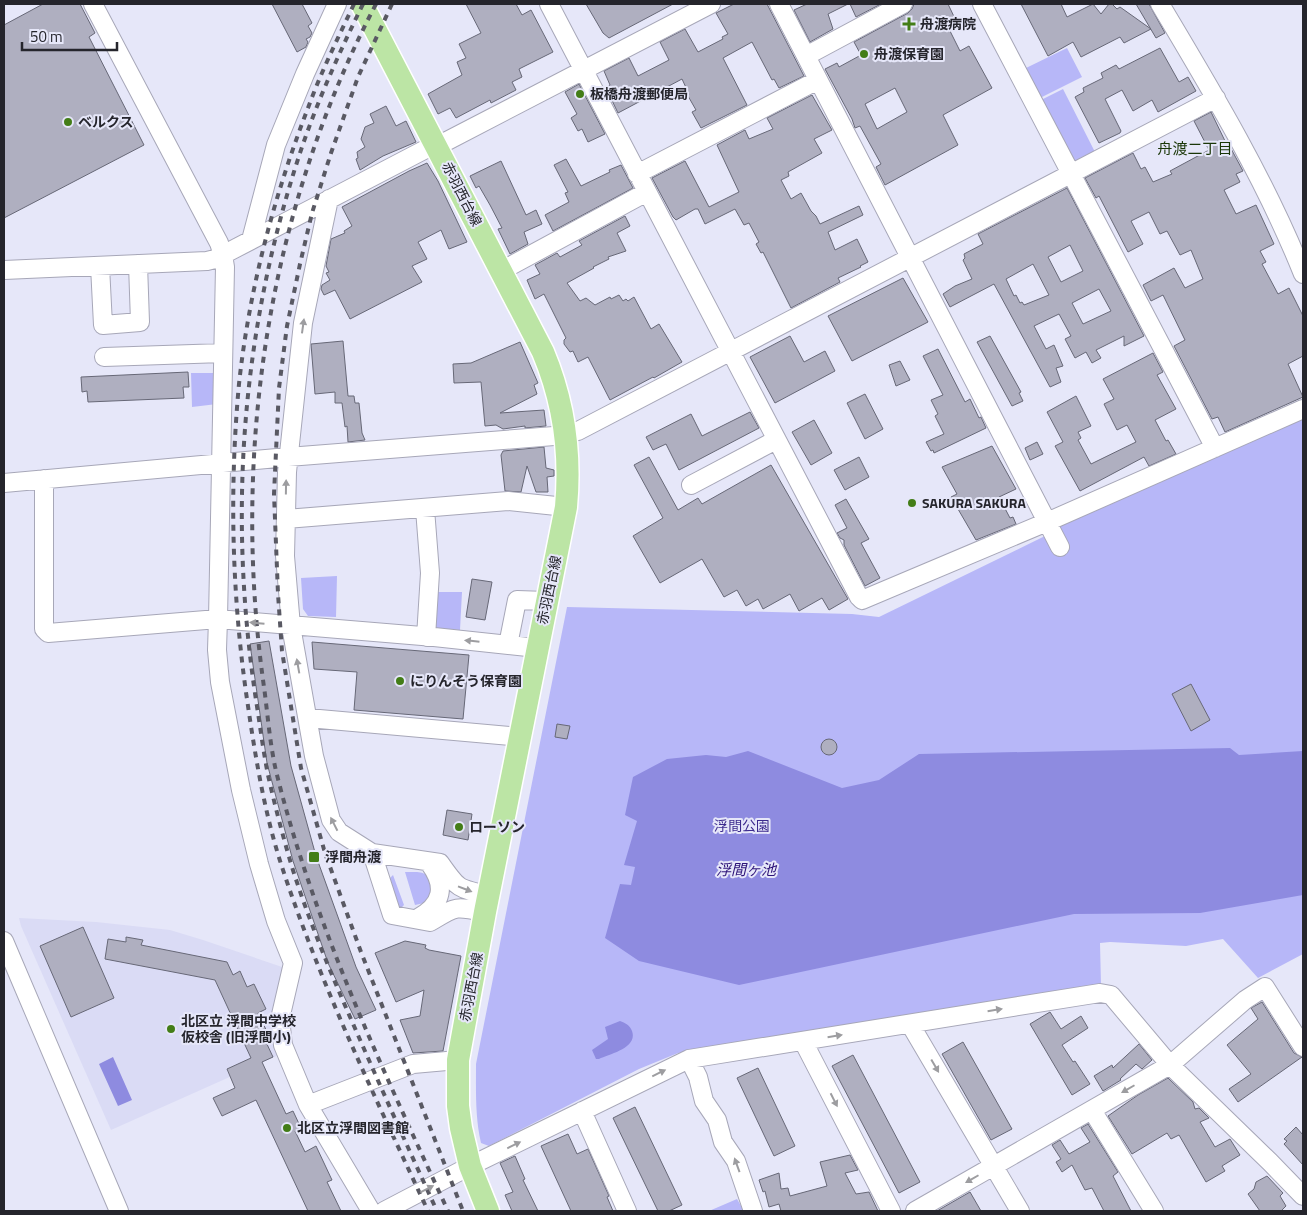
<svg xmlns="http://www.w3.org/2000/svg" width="1307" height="1215" font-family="'Titillium Web','Noto Sans JP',sans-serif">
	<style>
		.built { fill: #dadbf5 }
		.green { fill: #b7b7f8 }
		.water { fill: #8e8be0 }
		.building { fill: #afafc0; stroke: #676877; fill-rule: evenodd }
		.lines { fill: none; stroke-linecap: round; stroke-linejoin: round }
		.minor-casing { stroke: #a7a7b8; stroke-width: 20 }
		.major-casing { stroke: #fff; stroke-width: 25 }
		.minor { stroke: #fff; stroke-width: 18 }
		.major { stroke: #bce5a5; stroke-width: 22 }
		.rail { stroke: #595963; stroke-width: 4; stroke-dasharray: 6 6; stroke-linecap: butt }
		.oneway { fill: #9d9da0 }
		.poi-dot { fill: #437d17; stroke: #e6e7f9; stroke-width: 2 }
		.labels { text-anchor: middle; stroke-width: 4; stroke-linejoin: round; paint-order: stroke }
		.poi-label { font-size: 14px; font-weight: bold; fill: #25252c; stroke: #e6e7f9; text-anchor: start }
		.street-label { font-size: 14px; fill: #25252c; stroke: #e6e7f9 }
		.park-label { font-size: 14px; fill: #3c2a8d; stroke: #e6e7f9 }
		.neighbourhood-label { font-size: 15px; fill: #1b3708; stroke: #e6e7f9 }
		.water-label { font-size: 15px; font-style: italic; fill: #2d1378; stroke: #e6e7f9 }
	</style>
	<rect width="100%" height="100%" fill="#e6e7f9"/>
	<path class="built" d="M19 918 96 922 170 930 203 940 285 968 281 1054 111 1130 21 926Z"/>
	<path class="green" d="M1067 48 1082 77 1040 98 1026 68Z
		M1063 89 1097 156 1076 167 1041 100Z
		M191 373H215L217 404 192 407Z
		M1303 418V954L1258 978 1223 939 1186 946 1110 942 1100 943 1101 986 678 1053 639 1069 489 1146 481 1143C475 1117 476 1091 476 1064L567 607 852 614 879 617 1047 535 1065 521Z
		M337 576 336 617 308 616 303 609 301 578Z
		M433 592H462L460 630 431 628Z
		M405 872C423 872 426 870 435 888L429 902 415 905Z
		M393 875 404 905 401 908 395 905 389 879Z
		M737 1199 744 1211H709Z"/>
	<path class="water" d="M1230 748 1239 755 1303 751V895L1200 913 1074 914 739 985 639 961 605 938 620 884 631 885 635 867 624 865 637 821 625 815 633 777 667 759 706 755 726 757 748 751 842 788 879 780 919 754Z
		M620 1021C625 1023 630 1025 632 1031 638 1048 610 1054 599 1059H596L592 1050 608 1039 605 1027Z
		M113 1057 132 1100 118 1106 99 1064Z"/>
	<path class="building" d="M43 4H80L95 33 89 37 144 145 4 218V25Z
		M272 4H302L312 23 308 26 312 33 310 37 306 39 308 42 306 47 297 52Z
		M466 4H516L522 15 531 10 553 52 519 69 522 77 512 82 516 90 491 103 490 100 456 118 450 108 438 114 428 94 462 75 457 62 466 58 459 44 481 33Z
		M586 4H673L609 38 603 33Z
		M734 4H767L804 76 779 88 774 79 772 80 752 42 723 58 747 105 701 128 692 112 696 110 688 96 689 94 682 79 618 113 606 88 610 85 604 71 629 58 638 76 669 60 660 42 685 29 698 52 723 39 722 37 728 34 716 13Z
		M807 4H848L828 14 833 29 810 42 794 10Z
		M850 4H881L856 17Z
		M914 4H948L958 25 949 29 960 51 969 46 992 88 943 115 958 145 885 185 876 167 881 164 860 126 855 128 852 119 825 69 837 63 839 67 861 55 854 42 908 13 912 9ZM895 88 907 112 877 129 865 104Z
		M1021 4H1061L1067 17 1093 4 1101 14 1109 4H1112L1117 9 1120 7 1151 29 1124 43 1120 37 1081 57 1073 42 1048 56Z
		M1136 4H1149L1165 33 1156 38Z
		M1160 48 1179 82 1188 77 1196 91 1158 112 1152 100 1133 111 1122 90 1105 99 1121 131 1120 133 1099 143 1075 97 1084 92 1083 88 1103 78 1101 73 1116 65 1119 69Z
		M579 84 605 134 588 142 582 129 578 131 571 118 577 114 565 92Z
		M812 95 832 130 814 139 822 153 788 172 789 176 781 180 791 199 801 193 811 211 816 216 820 224 859 206 863 215 828 232 835 250 857 239 868 262 860 266 861 267 838 278 840 282 791 308 763 252 761 253 756 244 759 242 749 223 744 225 735 209 705 224 698 209H695L676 220 673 217 652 178 685 161 709 207 739 192 717 145 745 130 749 139 773 129 767 118Z
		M386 106 396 126 406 121 416 142 383 156 360 170 356 159 358 158 357 152 365 147 361 139 365 127 374 123 370 114Z
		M1211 112 1226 143H1228L1243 171 1236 174 1240 182 1224 190 1236 214 1256 205 1274 244 1260 251 1266 262 1262 264 1278 294 1289 288 1303 316V356L1288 364 1303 397 1225 432 1218 417 1212 419 1174 346 1185 340 1163 295 1151 301 1143 285 1174 268 1185 288 1203 279 1191 250 1180 255 1167 231 1160 234 1149 212 1131 221 1143 244 1128 252 1099 196 1096 198 1085 178 1133 153 1141 169 1145 167 1153 182 1172 174 1170 171 1209 150 1194 121Z
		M566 159 581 186 610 172 609 170 621 165 633 188 553 231 545 215 569 202 565 193 568 192 554 165Z
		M501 161 526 215 536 210 542 224 524 232 528 244 510 254 498 229 502 228 490 205 479 186 476 188 470 176Z
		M427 163 438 181 467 242 449 249 441 230 418 242 427 259 412 266 422 282 350 319 335 290 324 295 321 289 322 285 330 280 326 273 329 272 326 266 331 239 345 233 344 231 352 226 342 207 409 171Z
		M1067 188 1144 336 1124 346V336L1096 350 1101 358 1092 363 1086 352 1075 358 1065 339 1071 336 1059 314 1034 326 1046 349 1054 345 1063 366 1056 368 1061 382 1050 387 994 284 950 307 943 294 955 286 972 279 963 260 965 258 964 254 983 244 978 234ZM1070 245 1083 271 1061 282 1048 257ZM1033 264 1049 295 1024 305 1022 302 1020 303 1016 295 1014 296 1006 279ZM1099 289 1111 311 1083 324 1072 303Z
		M625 216 630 226 617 233 626 251 608 257 609 259 593 267 594 268 567 283 580 301 586 298 595 305 610 297 611 299 619 295 623 301 626 299 628 301 634 297 651 329 659 324 682 362 654 378 653 377 610 400 588 357 578 362 573 351 570 352 564 344V340L566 338 544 294 535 299 527 280 540 274 535 265 557 253 560 257 582 245 579 241Z
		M903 278 928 322 852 361 828 316Z
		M790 336 804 362 825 351 835 371 775 403 750 357Z
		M990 336 1021 392 1019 393 1023 401 1012 406 977 342Z
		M343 341 348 396H354L355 403H359L362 433 365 440 348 442 347 426 345 427 342 403H335V392L315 394 311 344Z
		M520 342 538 383 534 385 537 394 500 413 544 410 546 426 525 428V426L503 429 496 425 485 426 481 382 454 383 453 364 471 363Z
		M938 349 965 402 970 399 979 418 981 417 986 428 934 453 933 450 931 451 926 442 944 434 935 416 938 414 931 400 943 395 923 356Z
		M1153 353 1163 372 1157 375 1176 409 1155 420 1166 441 1168 440 1176 454 1149 466 1144 457 1080 491 1055 446 1063 442 1047 412 1076 396 1091 426 1078 432 1081 438 1078 440 1091 464 1136 442 1127 425 1117 430 1104 404 1114 399 1103 379Z
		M900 361 910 380 896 386 889 365Z
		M188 372 189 387H183L184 398 88 402 87 391 82 392 81 377Z
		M865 394 883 429 865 439 847 403Z
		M750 412 759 428 679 470 666 444 653 450 646 437 691 414 702 436Z
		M814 420 832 453 811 465 792 432Z
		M1037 442 1043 454 1030 460 1025 448Z
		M992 446 1016 489 999 497 1010 518 1013 517 1016 524 976 540 951 497 957 494 942 467Z
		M544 447 546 468 554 470V476L547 477 548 492H536L527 466 521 492 505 491 501 455 503 451Z
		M649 457 678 510 698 498 702 504 771 465 848 599 829 610 822 598 799 611 790 594 763 609 758 599 746 606 737 590 724 597 702 559 660 583 633 536 663 518 634 465Z
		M859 457 869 477 845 490 834 470Z
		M846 499 869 539 861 543 880 578 865 586 844 545V540L840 538 837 533 847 528 835 505Z
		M472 579 492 582 485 620 466 617Z
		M269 641 291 766 316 856 356 967 376 1010 355 1019 328 963 293 861 267 763 250 644Z
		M312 642 469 655 463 719 354 710 357 672 314 669Z
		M1191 684 1210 720 1191 731 1172 694Z
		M557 724 570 726 567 739 555 737Z
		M821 747a8 8 0 1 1 16 0a8 8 0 1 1-16 0Z
		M447 810 472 814 468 840 443 835Z
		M83 927 114 998 71 1017 40 946Z
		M126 937 143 940 141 945 227 962 233 975 240 971 247 987 254 984 266 1009 258 1013 270 1038 265 1040 273 1057 262 1062 286 1114 293 1111 301 1128 295 1131 305 1152 316 1146 332 1180 327 1182 341 1211H308L256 1100 222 1116 213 1098 235 1088 227 1069 251 1058 215 980 105 959 108 939 126 942Z
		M405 941 426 945 425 948 429 950 461 956 443 1051 413 1053 400 1020 420 1016 424 990 396 1002 375 953Z
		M1262 1002 1294 1053 1302 1057 1238 1102 1229 1089 1251 1074 1227 1045 1258 1019 1251 1008Z
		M1050 1012 1061 1029 1081 1016 1088 1028 1062 1045 1073 1062 1075 1061 1090 1084 1072 1095 1030 1024Z
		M963 1042 1012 1129 991 1140 942 1054Z
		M1139 1044 1152 1060 1142 1069 1136 1064 1120 1079 1121 1080 1103 1091 1094 1076 1112 1065 1113 1068Z
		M853 1055 920 1182 899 1193 832 1066Z
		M758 1068 795 1146 774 1156 737 1078Z
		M1168 1078 1193 1102 1195 1109 1199 1108 1209 1118 1200 1122 1215 1147 1230 1139 1240 1155 1222 1166 1225 1171 1206 1182 1179 1135 1171 1139 1167 1133 1132 1154 1108 1116 1138 1095Z
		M635 1107 682 1205 669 1211H658L613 1118Z
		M1088 1124 1118 1172 1113 1176 1131 1211H1104L1092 1188 1085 1190 1072 1165 1062 1172 1056 1162 1061 1159 1052 1145 1060 1140 1069 1154 1090 1142 1081 1128Z
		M1296 1127 1303 1135V1165L1284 1144 1287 1141 1284 1139Z
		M568 1134 577 1154 588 1149 609 1196 607 1197 613 1211H571L541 1146Z
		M850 1155 858 1170 845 1173 856 1194 869 1192 878 1211H781L779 1204 769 1207 765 1191 763 1192 759 1180 779 1173 781 1189 788 1188 790 1196 827 1186 820 1162Z
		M515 1156 525 1179 523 1180 538 1211H512L505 1195 513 1192 500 1163Z
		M1267 1176 1283 1193 1280 1196 1286 1206 1281 1211H1260L1248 1194 1254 1189 1256 1182Z
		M970 1192 981 1211H937Z"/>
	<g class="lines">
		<defs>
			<path id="minor" d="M93 4 219 243 223 255 225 267 218 619 217 650 220 682 241 790 259 864 276 921 293 963 280 1019 283 1045 308 1105 371 1211
				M549 4 859 597 862 600 1047 522 1303 409
				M779 4 1060 547
				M982 4 1215 448
				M1160 4C1212 91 1265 179 1303 274
				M806 56 903 4
				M637 174 818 80
				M329 199 303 323 287 472 285 556 291 626 314 756 331 820 339 832 372 853
				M251 240 276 145 305 74 337 4
				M100 266 103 325 140 322 138 264
				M4 270 207 261 215 259 424 150 447 141 711 4
				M501 271 647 192
				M104 357 223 353
				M44 479V629L48 633 218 619 434 637 537 648
				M4 483 288 457 554 436 578 431 1216 98
				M691 485 776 440
				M425 509 430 573 426 637
				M286 519 508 501 566 507
				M508 645 517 600 547 601
				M308 718 521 737
				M485 912C454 906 457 906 430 922L392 915 372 853 440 863C458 889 458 889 489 895
				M418 918C443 904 446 886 430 864
				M4 941 119 1211
				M910 1024 1020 1211
				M803 1041 891 1211
				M689 1059 698 1077 704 1101 717 1120 723 1142 736 1161 753 1211
				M308 1105 413 1064 458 1060
				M1092 1110 1154 1211
				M582 1111 627 1211
				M384 1211 470 1166 689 1059 1100 993 1111 995 1170 1065 1270 1162 1303 1196
				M915 1211 1170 1065 1245 1000 1265 987 1303 1047"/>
			<path id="major" d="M362 4 543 352C564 402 571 454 566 507L485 912 458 1060V1106L461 1128 470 1166 488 1211"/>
		</defs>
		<use href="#minor" class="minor-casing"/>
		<use href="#major" class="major-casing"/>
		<use href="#minor" class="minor"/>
		<use href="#major" class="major"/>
		<path class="rail" d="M354 4C338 38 321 72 308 108 274 196 249 290 239 384 229 491 232 600 248 706 256 761 265 815 282 867 321 986 376 1099 428 1211
			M363 4C339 53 316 104 299 156 241 334 228 515 256 700 260 725 263 750 268 775 275 806 283 837 292 867 309 921 331 974 354 1026 381 1088 409 1150 437 1211
			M376 4C267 212 231 456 264 687 268 716 270 747 277 775 315 927 383 1070 448 1211
			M392 4 358 77 331 153 312 213 300 264 287 326 279 388 274 494 278 594 282 651 301 768 325 853 361 952 463 1211"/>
	</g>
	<defs><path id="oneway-solid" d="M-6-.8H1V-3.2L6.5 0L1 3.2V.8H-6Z" transform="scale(1.25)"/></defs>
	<g class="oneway">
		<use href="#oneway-solid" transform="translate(303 326) rotate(-82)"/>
		<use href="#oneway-solid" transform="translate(286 487) rotate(-89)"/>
		<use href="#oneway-solid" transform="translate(257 623) rotate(-175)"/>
		<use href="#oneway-solid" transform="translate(472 641) rotate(-174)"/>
		<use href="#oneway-solid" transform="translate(298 666) rotate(-100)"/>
		<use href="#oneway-solid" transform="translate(334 824) rotate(-117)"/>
		<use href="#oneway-solid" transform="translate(465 889) rotate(21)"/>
		<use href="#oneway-solid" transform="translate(995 1010) rotate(-9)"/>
		<use href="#oneway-solid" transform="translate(835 1036) rotate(-9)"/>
		<use href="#oneway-solid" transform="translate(935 1066) rotate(60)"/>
		<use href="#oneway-solid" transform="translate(659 1073) rotate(-26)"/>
		<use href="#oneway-solid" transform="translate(1128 1089) rotate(150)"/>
		<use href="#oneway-solid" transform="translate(834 1100) rotate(63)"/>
		<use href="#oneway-solid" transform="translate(514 1145) rotate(-26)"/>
		<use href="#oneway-solid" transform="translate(737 1165) rotate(-110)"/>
		<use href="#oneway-solid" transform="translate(972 1179) rotate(150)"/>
		<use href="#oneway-solid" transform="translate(427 1189) rotate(-27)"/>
	</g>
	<g class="poi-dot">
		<path d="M906.5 16.5h5v5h5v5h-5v5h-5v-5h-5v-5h5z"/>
		<circle cx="864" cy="54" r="5"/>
		<circle cx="580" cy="94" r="5"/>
		<circle cx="68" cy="122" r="5"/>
		<circle cx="912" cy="503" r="5"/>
		<circle cx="400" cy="681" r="5"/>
		<circle cx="459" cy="827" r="5"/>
		<rect x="308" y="851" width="12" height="12" rx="2.5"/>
		<circle cx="171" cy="1029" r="5"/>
		<circle cx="287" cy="1128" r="5"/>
	</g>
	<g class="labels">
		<g class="poi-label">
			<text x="920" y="29">舟渡病院</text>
			<text x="874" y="59">舟渡保育園</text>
			<text x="590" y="99">板橋舟渡郵便局</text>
			<text x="78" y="127">ベルクス</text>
			<text x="922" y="508">SAKURA SAKURA</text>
			<text x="410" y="686">にりんそう保育園</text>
			<text x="469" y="832">ローソン</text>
			<text x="325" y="862">浮間舟渡</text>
			<text x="181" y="1026">北区立 浮間中学校<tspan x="181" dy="16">仮校舎 (旧浮間小)</tspan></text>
			<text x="297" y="1133">北区立浮間図書館</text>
		</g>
		<g class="street-label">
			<text transform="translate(462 194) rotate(63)" y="5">赤羽西台線</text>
			<text transform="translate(549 590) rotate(-78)" y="5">赤羽西台線</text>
			<text transform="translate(471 987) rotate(-79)" y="5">赤羽西台線</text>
		</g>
		<g class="park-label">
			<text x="742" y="831">浮間公園</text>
		</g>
		<g class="neighbourhood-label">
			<text x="1195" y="154">舟渡二丁目</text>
		</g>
		<g class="water-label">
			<text x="746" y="875">浮間ヶ池</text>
		</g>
	</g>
	<rect width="1307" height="1215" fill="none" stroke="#25252c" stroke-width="10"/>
	<path d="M22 42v8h95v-8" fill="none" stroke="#25252c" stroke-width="2.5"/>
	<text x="30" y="42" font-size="15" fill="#25252c" stroke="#e6e7f9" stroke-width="4" paint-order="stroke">50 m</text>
</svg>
